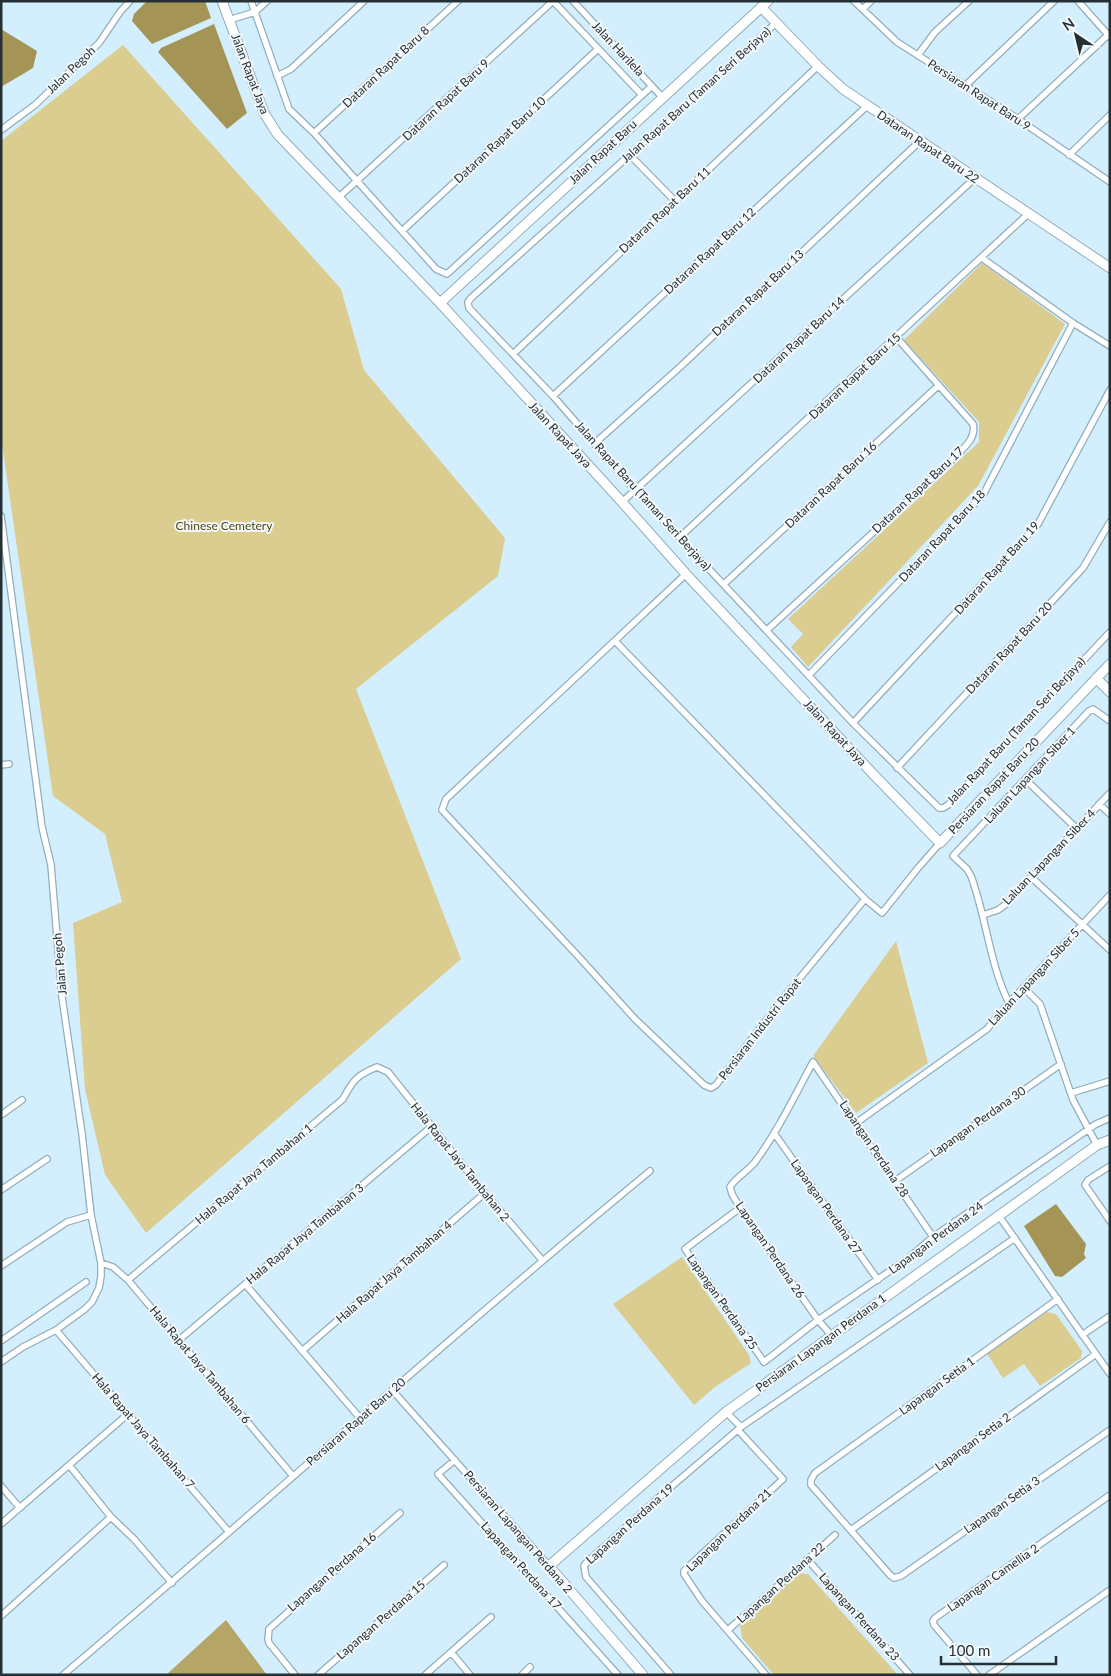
<svg xmlns="http://www.w3.org/2000/svg" width="1111" height="1676" font-family="Lato,sans-serif">
	<style>
		.green { fill: #dbcc90 }
		.forest { fill: #b5a567 }
		.water { fill: #a49456 }
		.lines { fill: none; stroke-linecap: round; stroke-linejoin: round }
		.street-casing { stroke: #92adbb; stroke-width: 8 }
		.secondary-casing { stroke: #92adbb; stroke-width: 11 }
		.street { stroke: #fff; stroke-width: 5.5 }
		.secondary { stroke: #fff; stroke-width: 9 }
		.labels { text-anchor: middle; stroke-width: 4; stroke-linejoin: round; paint-order: stroke }
		.street-label { font-size: 12px; fill: #253035; stroke: #f3f8fb }
		.park-label { font-size: 12px; fill: #514614; stroke: #f3f8fb }
	</style>
	<rect width="100%" height="100%" fill="#d3effe"/>
	<path class="green" d="M123 45 341 289 364 370 505 538 498 576 356 689 461 959 146 1233 105 1175 85 1089 73 923 122 902 105 834 53 796 1 437V141Z
		M982 263 1065 324 978 486 808 667 791 647 803 634 788 619 979 442V422L904 340Z
		M896 941 928 1063 856 1113 813 1056Z
		M682 1257 749 1355 751 1363 715 1387 694 1405 613 1304Z
		M1047 1312 1056 1314 1082 1351 1081 1358 1040 1386 1024 1364 1003 1378 987 1354Z
		M799 1573 808 1574 898 1675H774L742 1638 740 1626Z"/>
	<path class="forest" d="M226 1620 267 1675H166Z"/>
	<path class="water" d="M147 1H205L211 18 152 44 132 21 134 14Z
		M214 24 247 113 227 129 158 52 161 48Z
		M1 29 37 51 33 68 1 87Z
		M1056 1204 1086 1244 1084 1254 1086 1258 1062 1277 1055 1276 1024 1226Z"/>
	<g class="lines">
		<defs>
			<path id="street" d="M251 1 289 109 314 133 436 269 447 274 652 86
				M553 1 642 95
				M573 1 662 97
				M854 1 897 42 1018 119 1110 182
				M1078 1 1110 37
				M863 9 871 1
				M229 20 255 12 267 1
				M776 23 471 298 468 302 469 308 553 396 636 491 853 723 939 808H943L948 805 1110 632
				M918 55 935 32 969 1
				M277 76 291 69 364 1
				M965 86 1054 1
				M1018 119 1108 35
				M1 130 35 105 99 43 120 12 130 1
				M314 133 458 1
				M630 155 675 201
				M1069 155 1110 115
				M338 198 553 1
				M402 231 598 49
				M982 258 1073 323 1110 346
				M513 354 818 66
				M553 396 867 106
				M594 444 680 367 920 141
				M622 502 975 178
				M1 516 42 827 51 865 62 997 82 1134 91 1215 101 1263V1276L99 1288 92 1302 85 1309 56 1330 23 1347 1 1362
				M680 537 1028 214
				M724 584 939 385
				M767 630 952 460C962 449 977 439 973 424L897 338
				M615 641 865 899 785 996 716 1085 711 1088 704 1085 635 1019 578 956 442 810 446 799 686 574
				M809 675 983 495 1073 323
				M853 723 1038 524 1110 390
				M1 765 9 764
				M897 768 1083 568 1110 522
				M1026 780 1076 828
				M1099 804 1110 814
				M1031 877 1110 950
				M865 899 882 913 918 868 940 843
				M983 915 998 910 1006 904 1110 793
				M1024 988 1040 1004 1073 1100 1097 1145
				M1009 1003C990 966 986 916 971 876L967 869 953 856 1089 711 1093 709 1110 721
				M1071 1093 1110 1081
				M1 1115 22 1100
				M856 1123 987 1029 1009 1003 1110 895
				M774 1133 878 1280
				M1110 1166 1088 1180 1085 1185 1110 1221
				M895 1181 1061 1064
				M1 1190 47 1159
				M740 1208 685 1249 764 1362 818 1320 906 1260 933 1237 1096 1124 1110 1118
				M999 1216 1110 1374
				M101 1263 113 1267 128 1280 293 1476
				M1 1266 67 1222 91 1215
				M128 1280 343 1099C353 1080 357 1075 377 1067L388 1072 485 1193 542 1260
				M245 1284 360 1418
				M1058 1299 815 1473 811 1480V1485L890 1575 894 1578 901 1576 1110 1430
				M56 1330 229 1532
				M1082 1335 1110 1316
				M832 1336 818 1320 740 1208 732 1194 730 1187C736 1177 748 1171 755 1162 778 1131 795 1095 813 1062L933 1237
				M179 1340 431 1127
				M1 1341 86 1282
				M302 1351 485 1193
				M392 1390 549 1566
				M726 1412 741 1427
				M738 1430 783 1479 688 1567 684 1571V1574L702 1601 766 1675
				M455 1460 438 1474 618 1675
				M69 1465 111 1517 134 1539 172 1583
				M1 1486 20 1508
				M1 1524 128 1414
				M851 1530 1096 1354
				M807 1559 910 1675
				M1 1616 111 1517
				M728 1630 835 1535
				M451 1652 470 1675
				M63 1675C260 1508 451 1335 650 1171
				M295 1675 269 1643 268 1639 269 1629 400 1513
				M318 1675 444 1565
				M425 1675 491 1617
				M522 1675 530 1667
				M671 1675 586 1577 584 1566 587 1562 665 1492 741 1427 1015 1238
				M977 1675 934 1625 933 1621 935 1618 1110 1495
				M989 1675 1110 1590"/>
			<path id="secondary" d="M222 1 264 113 278 135 440 303 622 502 686 574 874 775 940 843 1110 664
				M761 7 818 66 843 89 1110 268
				M440 303 768 1
				M1096 678 1110 692
				M643 1675 549 1566 726 1412 1097 1145 1110 1140"/>
		</defs>
		<use href="#street" class="street-casing"/>
		<use href="#secondary" class="secondary-casing"/>
		<use href="#street" class="street"/>
		<use href="#secondary" class="secondary"/>
	</g>
	<g class="labels">
		<g class="street-label">
			<text transform="translate(618 49) rotate(47)" y="4">Jalan Harilela</text>
			<text transform="translate(386 67) rotate(-43)" y="4">Dataran Rapat Baru 8</text>
			<text transform="translate(71 70) rotate(-44)" y="4">Jalan Pegoh</text>
			<text transform="translate(250 74) rotate(69)" y="4">Jalan Rapat Jaya</text>
			<text transform="translate(696 95) rotate(-42)" y="4">Jalan Rapat Baru (Taman Seri Berjaya)</text>
			<text transform="translate(979 95) rotate(33)" y="4">Persiaran Rapat Baru 9</text>
			<text transform="translate(446 100) rotate(-43)" y="4">Dataran Rapat Baru 9</text>
			<text transform="translate(500 140) rotate(-43)" y="4">Dataran Rapat Baru 10</text>
			<text transform="translate(928 147) rotate(34)" y="4">Dataran Rapat Baru 22</text>
			<text transform="translate(603 152) rotate(-43)" y="4">Jalan Rapat Baru</text>
			<text transform="translate(665 210) rotate(-43)" y="4">Dataran Rapat Baru 11</text>
			<text transform="translate(710 251) rotate(-43)" y="4">Dataran Rapat Baru 12</text>
			<text transform="translate(758 293) rotate(-43)" y="4">Dataran Rapat Baru 13</text>
			<text transform="translate(799 340) rotate(-43)" y="4">Dataran Rapat Baru 14</text>
			<text transform="translate(855 376) rotate(-43)" y="4">Dataran Rapat Baru 15</text>
			<text transform="translate(560 435) rotate(47)" y="4">Jalan Rapat Jaya</text>
			<text transform="translate(831 485) rotate(-43)" y="4">Dataran Rapat Baru 16</text>
			<text transform="translate(918 490) rotate(-43)" y="4">Dataran Rapat Baru 17</text>
			<text transform="translate(643 496) rotate(48)" y="4">Jalan Rapat Baru (Taman Seri Berjaya)</text>
			<text transform="translate(942 536) rotate(-47)" y="4">Dataran Rapat Baru 18</text>
			<text transform="translate(997 568) rotate(-48)" y="4">Dataran Rapat Baru 19</text>
			<text transform="translate(1009 648) rotate(-47)" y="4">Dataran Rapat Baru 20</text>
			<text transform="translate(1016 731) rotate(-47)" y="4">Jalan Rapat Baru (Taman Seri Berjaya)</text>
			<text transform="translate(835 733) rotate(47)" y="4">Jalan Rapat Jaya</text>
			<text transform="translate(1030 775) rotate(-47)" y="4">Laluan Lapangan Siber 1</text>
			<text transform="translate(994 786) rotate(-47)" y="4">Persiaran Rapat Baru 20</text>
			<text transform="translate(1049 857) rotate(-46)" y="4">Laluan Lapangan Siber 4</text>
			<text transform="translate(60 964) rotate(-95)" y="4">Jalan Pegoh</text>
			<text transform="translate(1034 977) rotate(-47)" y="4">Laluan Lapangan Siber 5</text>
			<text transform="translate(760 1029) rotate(-52)" y="4">Persiaran Industri Rapat</text>
			<text transform="translate(978 1122) rotate(-35)" y="4">Lapangan Perdana 30</text>
			<text transform="translate(874 1149) rotate(56)" y="4">Lapangan Perdana 28</text>
			<text transform="translate(460 1162) rotate(51)" y="4">Hala Rapat Jaya Tambahan 2</text>
			<text transform="translate(254 1174) rotate(-40)" y="4">Hala Rapat Jaya Tambahan 1</text>
			<text transform="translate(826 1207) rotate(55)" y="4">Lapangan Perdana 27</text>
			<text transform="translate(305 1234) rotate(-40)" y="4">Hala Rapat Jaya Tambahan 3</text>
			<text transform="translate(936 1238) rotate(-36)" y="4">Lapangan Perdana 24</text>
			<text transform="translate(770 1250) rotate(56)" y="4">Lapangan Perdana 26</text>
			<text transform="translate(394 1272) rotate(-41)" y="4">Hala Rapat Jaya Tambahan 4</text>
			<text transform="translate(722 1302) rotate(55)" y="4">Lapangan Perdana 25</text>
			<text transform="translate(821 1343) rotate(-36)" y="4">Persiaran Lapangan Perdana 1</text>
			<text transform="translate(200 1365) rotate(50)" y="4">Hala Rapat Jaya Tambahan 6</text>
			<text transform="translate(937 1386) rotate(-36)" y="4">Lapangan Setia 1</text>
			<text transform="translate(356 1422) rotate(-41)" y="4">Persiaran Rapat Baru 20</text>
			<text transform="translate(143 1431) rotate(49)" y="4">Hala Rapat Jaya Tambahan 7</text>
			<text transform="translate(973 1442) rotate(-36)" y="4">Lapangan Setia 2</text>
			<text transform="translate(1002 1505) rotate(-35)" y="4">Lapangan Setia 3</text>
			<text transform="translate(630 1524) rotate(-42)" y="4">Lapangan Perdana 19</text>
			<text transform="translate(729 1530) rotate(-44)" y="4">Lapangan Perdana 21</text>
			<text transform="translate(518 1532) rotate(49)" y="4">Persiaran Lapangan Perdana 2</text>
			<text transform="translate(521 1566) rotate(48)" y="4">Lapangan Perdana 17</text>
			<text transform="translate(332 1572) rotate(-41)" y="4">Lapangan Perdana 16</text>
			<text transform="translate(993 1578) rotate(-35)" y="4">Lapangan Camellia 2</text>
			<text transform="translate(781 1583) rotate(-42)" y="4">Lapangan Perdana 22</text>
			<text transform="translate(859 1617) rotate(48)" y="4">Lapangan Perdana 23</text>
			<text transform="translate(381 1620) rotate(-41)" y="4">Lapangan Perdana 15</text>
		</g>
		<g class="park-label">
			<text x="224" y="530">Chinese Cemetery</text>
		</g>
	</g>
	<rect width="1111" height="1676" fill="none" stroke="#253035" stroke-width="5"/>
	<g transform="translate(1076 35) rotate(325)" stroke="#f3f8fb" stroke-width="4" paint-order="stroke">
	<path d="M0-4L9 19L0 12L-9 19Z" fill="#253035"/>
	<text y="-8" font-size="14" font-weight="bold" text-anchor="middle" fill="#253035">N</text>
	</g>
	<path d="M941 1656v8h115v-8" fill="none" stroke="#253035" stroke-width="2.5"/>
	<text x="948" y="1656" font-size="15" fill="#253035" stroke="#f3f8fb" stroke-width="4" paint-order="stroke">100 m</text>
</svg>
